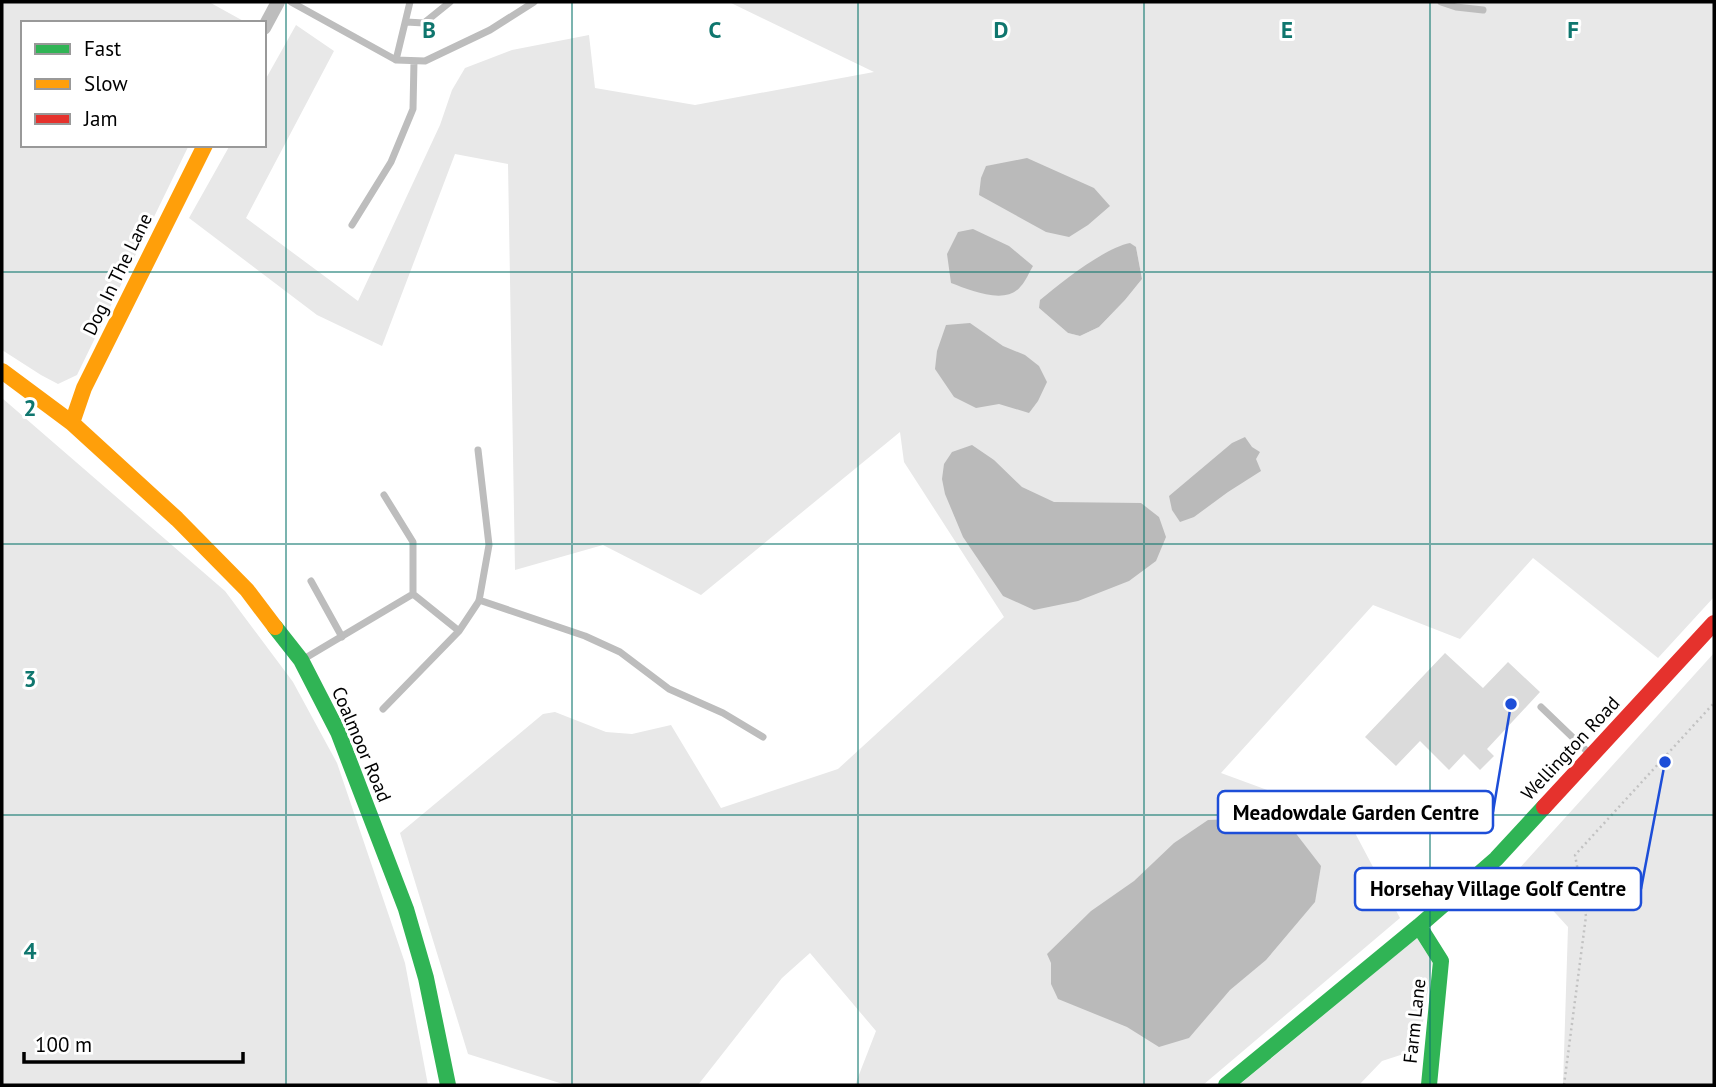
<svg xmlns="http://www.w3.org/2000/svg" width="1716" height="1087" font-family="'PT Sans',sans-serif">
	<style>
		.green { fill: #e8e8e8; fill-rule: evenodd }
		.water { fill: #bababa }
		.building { fill: #dbdbdb }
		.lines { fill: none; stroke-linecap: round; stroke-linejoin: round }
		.path { stroke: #c2c2c2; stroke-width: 2.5; stroke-dasharray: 2 3.5; stroke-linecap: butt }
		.lane { stroke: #bdbdbd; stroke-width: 7 }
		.street { stroke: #bdbdbd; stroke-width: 14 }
		.fast { stroke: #30b455; stroke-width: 16 }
		.slow { stroke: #ff9f0a; stroke-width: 16 }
		.jam { stroke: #e5322d; stroke-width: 16 }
		.grid { fill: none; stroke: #0f766e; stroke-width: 2; stroke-opacity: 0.55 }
		.labels { text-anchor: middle; stroke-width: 6; stroke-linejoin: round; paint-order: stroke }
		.street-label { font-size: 19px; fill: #000; stroke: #fff }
		.grid-label { font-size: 23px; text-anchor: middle; font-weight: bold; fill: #0f766e; stroke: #fff; stroke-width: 6; stroke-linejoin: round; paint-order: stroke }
		.leader { fill: none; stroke: #1d4ed8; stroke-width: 2.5 }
		.callout-dot { fill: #1d4ed8; stroke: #fff; stroke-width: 2.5 }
		.callout { fill: #fff; stroke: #1d4ed8; stroke-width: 2.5 }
		.callout-label { font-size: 21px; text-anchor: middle; font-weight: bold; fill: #000 }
	</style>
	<rect width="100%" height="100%" fill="#fff"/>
	<path class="green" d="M2 2H209L247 23H23V145H189L77 375 58 384 41 375 2 350Z
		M729 2H1714V597L1658 658 1533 558 1460 639 1373 605 1221 773 1305 804 1354 831 1400 918 1203 1085H855L876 1031 810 953 782 978 698 1085H566L468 1054 400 833 543 714 555 712 606 732 632 734 671 725 721 808 838 769 1004 617 904 462 900 432 701 595 603 545 515 570 508 164 455 154 382 346 317 315 189 218 230 145H264V82L296 25 334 51 246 218 358 301 440 125 452 90 465 68 512 50 589 35 595 88 695 105 874 72ZM1136 247 1142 279 1125 300 1099 327 1080 336 1068 333 1039 308Z
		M2 398 225 591 293 682 337 763 405 963 428 1085H2Z
		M1714 653V1085H1563L1568 927 1517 871Z
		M1417 938 1432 962 1419 1049 1382 1061 1359 1085H1239Z"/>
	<path class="water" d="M1027 158 1094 188 1110 206 1088 225 1069 237 1046 232 979 195 981 178 986 166Z
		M973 229 1009 246 1033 266C1029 272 1026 281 1021 286 1006 306 970 290 951 283L947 254 958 232Z
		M1130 243 1136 247 1142 279 1125 300 1099 327 1080 336 1068 333 1039 308 1040 300C1062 282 1104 248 1130 243Z
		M970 323 1003 346 1025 355 1039 366 1047 382 1038 401 1029 413 999 404 976 408 954 397 935 369 937 351 946 325Z
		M1245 437 1252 447 1260 452 1256 459 1261 471 1228 492 1194 517 1180 522 1172 510 1169 496 1232 443Z
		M972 445 994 460 1022 487 1054 502 1141 503 1159 517 1166 537 1156 561 1129 581 1078 601 1034 610 1003 596 963 537 945 494 942 479 944 464 952 452Z
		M1259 818 1294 831 1321 866 1315 902 1266 960 1230 990 1189 1038 1159 1047 1127 1027 1058 999 1051 984V963L1047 954 1091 911 1134 881 1174 843 1208 820Z"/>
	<path class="building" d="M1445 653 1483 688 1508 662 1540 692 1487 749 1494 756 1480 770 1464 754 1449 770 1420 741 1396 766 1365 737Z"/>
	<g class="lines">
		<path class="path" d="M1564 1085 1586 916 1575 855 1714 703"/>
		<path class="lane" d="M291 2 396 60 425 61 490 30 534 2
			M1441 2 1456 7 1483 10
			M406 22 424 23 450 2
			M396 60 410 2
			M352 225 391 162 413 109 414 61
			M384 495 413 542V594
			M311 581 342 637
			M479 600 585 636 620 652 669 689 723 713 763 737
			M459 631 479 601 489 545 478 450
			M302 660 413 594 459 631 383 709
			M1541 707 1591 755"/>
		<path class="street" d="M264 28 278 2"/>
		<path class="fast" d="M275 627 301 660 338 732 406 909 426 978 448 1085
			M1419 926 1441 961 1429 1085
			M1226 1085 1419 926 1496 859 1544 807"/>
		<path class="slow" d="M2 371 72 423 177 519 247 590 275 627
			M72 423 84 388 205 145"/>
		<path class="jam" d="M1544 807 1714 623"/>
	</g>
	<path class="grid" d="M286 2V1085M572 2V1085M858 2V1085M1144 2V1085M1430 2V1085M2 272H1714M2 544H1714M2 815H1714"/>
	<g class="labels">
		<g class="street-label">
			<text transform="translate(117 274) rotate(-64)" y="7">Dog In The Lane</text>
			<text transform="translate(362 744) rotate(67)" y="7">Coalmoor Road</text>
			<text transform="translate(1570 748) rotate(-47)" y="7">Wellington Road</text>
			<text transform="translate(1414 1021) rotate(-84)" y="7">Farm Lane</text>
		</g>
	</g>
	<g class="grid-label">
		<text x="429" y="38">B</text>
		<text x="715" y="38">C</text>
		<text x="1001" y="38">D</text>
		<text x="1287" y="38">E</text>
		<text x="1573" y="38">F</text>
		<text x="30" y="416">2</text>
		<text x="30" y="687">3</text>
		<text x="30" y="959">4</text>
	</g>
	<path class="leader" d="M1511 704L1493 812M1665 762L1641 889"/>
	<g class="callout-dot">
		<circle cx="1511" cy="704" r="7"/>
		<circle cx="1665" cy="762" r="7"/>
	</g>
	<g class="callout">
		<rect x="1218" y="791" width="275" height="42" rx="7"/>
		<rect x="1355" y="868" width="286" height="42" rx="7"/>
	</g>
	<g class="callout-label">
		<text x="1356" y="820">Meadowdale Garden Centre</text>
		<text x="1498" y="896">Horsehay Village Golf Centre</text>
	</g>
	<rect width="1716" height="1087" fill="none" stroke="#000000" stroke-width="7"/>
	<rect x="21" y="21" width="245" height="126" fill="#ffffff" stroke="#999999" stroke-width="2"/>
	<rect x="35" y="44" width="35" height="10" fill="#30b455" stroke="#999999" stroke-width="2"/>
	<text x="84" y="56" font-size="21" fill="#000000">Fast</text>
	<rect x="35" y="79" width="35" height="10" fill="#ff9f0a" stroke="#999999" stroke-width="2"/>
	<text x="84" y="91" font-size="21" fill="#000000">Slow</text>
	<rect x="35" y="114" width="35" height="10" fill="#e5322d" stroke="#999999" stroke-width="2"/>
	<text x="84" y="126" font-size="21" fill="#000000">Jam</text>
	<path d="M24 1052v10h219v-10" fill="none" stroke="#000000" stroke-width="3.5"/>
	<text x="35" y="1052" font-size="21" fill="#000000" stroke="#ffffff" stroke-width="5" paint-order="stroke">100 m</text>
</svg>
